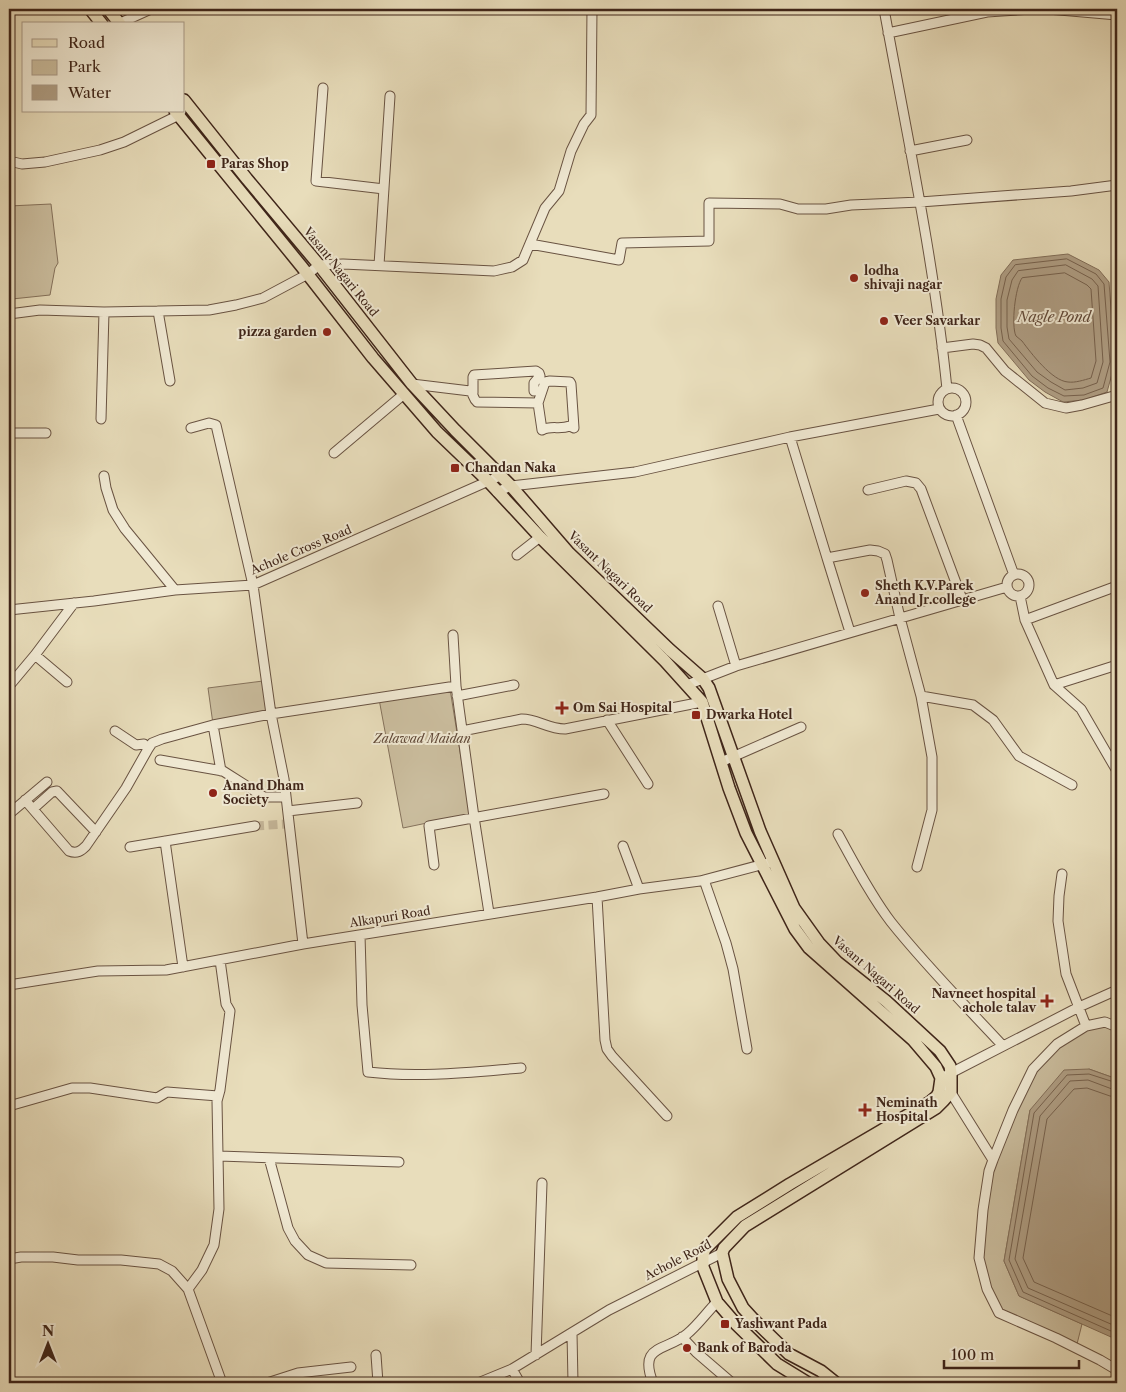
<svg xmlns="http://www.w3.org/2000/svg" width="1126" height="1392" font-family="'Libre Caslon Text',serif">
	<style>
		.green { fill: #cbbe9f; stroke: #85725c }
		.water { fill: #af9e84; stroke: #826e59 }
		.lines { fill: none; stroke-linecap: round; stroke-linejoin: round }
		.shore { stroke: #77624e; stroke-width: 1 }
		.minor-tunnel { stroke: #c6b89b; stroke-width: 9; stroke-dasharray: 9 4.5; stroke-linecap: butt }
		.minor-casing { stroke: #695342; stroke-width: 11 }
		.major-casing { stroke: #3f2519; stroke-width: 14 }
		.minor { stroke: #f0e9d3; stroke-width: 9 }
		.major { stroke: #e8ddbb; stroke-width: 11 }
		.poi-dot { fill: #8f2418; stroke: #f0e9d3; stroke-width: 2 }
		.labels { text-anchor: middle; stroke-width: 4; stroke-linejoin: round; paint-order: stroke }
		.poi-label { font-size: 12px; font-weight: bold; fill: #3f2519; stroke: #f0e9d3; text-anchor: start }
		.street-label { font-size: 12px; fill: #3f2519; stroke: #f0e9d3 }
		.park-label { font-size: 12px; font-style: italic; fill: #624b3a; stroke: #f0e9d3 }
		.water-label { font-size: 14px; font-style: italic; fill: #614939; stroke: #f0e9d3 }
	</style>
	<rect width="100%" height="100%" fill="#e8ddbb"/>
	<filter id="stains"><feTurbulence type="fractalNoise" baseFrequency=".004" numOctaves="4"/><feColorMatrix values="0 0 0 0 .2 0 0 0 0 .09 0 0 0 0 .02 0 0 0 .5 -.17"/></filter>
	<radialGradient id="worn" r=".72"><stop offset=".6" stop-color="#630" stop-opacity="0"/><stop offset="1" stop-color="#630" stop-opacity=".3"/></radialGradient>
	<path class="green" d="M51 204 58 263 55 268 50 295 12 299 9 206Z
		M263 681 267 712 213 724 208 688Z
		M450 689 470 814 403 828 379 699Z
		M1105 1022 1117 1027V1079L1089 1069 1030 1110 1004 1261 1019 1296 1082 1324 1076 1348 999 1313 979 1258 989 1171 1033 1069 1063 1040Z"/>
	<path class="water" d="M1068 254 1099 270 1109 282 1115 363 1107 392 1084 400 1063 402 1045 392 1029 380 998 343 996 328V299L1001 275 1013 260Z
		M1089 1069 1117 1079V1337H1111L1019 1296 1004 1261 1030 1110 1064 1070Z"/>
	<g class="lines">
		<path class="shore" d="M1067 259 1096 274 1104 284 1110 362 1103 388 1084 395 1064 396 1048 388 1032 376 1003 341 1001 328V299L1006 277 1015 265Z
			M1066 265 1092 279 1098 286 1103 362 1097 383 1083 388 1065 390 1051 382 1037 372 1009 339 1007 327V300L1012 280 1018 271Z
			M1065 273 1087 285 1091 289 1096 361 1091 378C1084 380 1075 383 1068 382 1052 381 1031 353 1022 341 1020 339 1018 338 1016 336 1011 326 1015 287 1022 278Z
			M1117 1083 1089 1074 1067 1075 1034 1113 1009 1260 1023 1292 1111 1331 1117 1332
			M1117 1089H1112L1088 1080 1070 1081 1040 1116 1015 1259 1028 1288 1113 1325H1117
			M1117 1097 1110 1096 1087 1088 1074 1089 1047 1119 1023 1258 1034 1282 1117 1318"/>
		<path class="minor-tunnel" d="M255 826 286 824"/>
		<defs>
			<path id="minor" d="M884 9C907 135 934 261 947 389
				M1048 9 1117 15
				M118 24 151 9
				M888 33 987 12 1032 9
				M323 88 316 181 384 189
				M910 151 967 140
				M9 161 22 164 45 162 100 150 124 142 179 115 181 111
				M530 244 619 260 622 243 709 241V203L780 204 798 209H826L851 205 920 202 1071 191 1117 185
				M379 265 390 96
				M158 311 209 310 236 305 263 298 308 274 319 265 343 264 494 271 512 267 523 260 545 208 559 191 571 151 584 124 591 115 592 9
				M9 314 40 310 104 312 158 311 170 381
				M942 348 973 344 980 345 986 348 1005 371 1045 403 1066 408 1082 405 1117 395V393
				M550 381 570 382 571 384 574 428 570 426C559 430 552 425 542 430L538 403 545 382Z
				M412 384 470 391C474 394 473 399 477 402L538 403
				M938 402a14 14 0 1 1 28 0a14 14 0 1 1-28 0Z
				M473 393V377L474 375 536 371 539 373 540 376 534 383V391
				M956 415 1014 575
				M101 419 104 312
				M191 428 209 423 216 425 253 585 271 714 284 779 303 944
				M9 433H46
				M790 437 827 558 870 550 878 551 885 554 887 560 900 618 921 696 932 757V810L917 867
				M334 453 404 394
				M104 476 106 488 113 510 125 529 175 590
				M868 490 906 481 916 483 921 489 962 599
				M497 492 511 486 635 472 790 437 939 409
				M517 555 540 537
				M827 558 850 632
				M1007 585a11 11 0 1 1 22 0a11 11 0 1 1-22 0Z
				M1020 596 1025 620 1054 685 1081 709 1117 771
				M718 606 736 666
				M9 610 94 601 175 590 253 585 500 476
				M1025 620 1117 586
				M453 635 456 686
				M35 655 67 682
				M687 685 736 666 1007 587
				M1054 685 1117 665
				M9 686 35 655 74 603
				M457 696 514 685
				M921 696 973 705 993 720 1019 756 1072 785
				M607 720 648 784
				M213 725 221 771
				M115 731 136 745 144 744 148 749
				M462 731 522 719C537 719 548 729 565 729L702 702
				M160 760 223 771 264 797H286
				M721 762 801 727
				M25 800 69 851C77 854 81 851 86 846L126 788 148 749 152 743 162 739 213 725 271 714 456 686 474 817 489 913
				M33 809 52 792 57 791 96 832
				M288 811 357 803
				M9 814 47 782
				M838 834C854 863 871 896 891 922 926 966 965 1005 1003 1046
				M165 841 183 967
				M623 846 639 889
				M130 847 255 826
				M434 865 429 826 604 794
				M1062 874 1059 896 1058 921 1066 974 1086 1026
				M704 880 726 943 733 969 747 1049
				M597 897 605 1040 607 1049 612 1056 667 1116
				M360 935 362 1005 368 1072C419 1078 471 1072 521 1068
				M220 960 226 1004 230 1011 220 1090 217 1101 219 1209 214 1245 202 1270 188 1289 222 1383
				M9 985 98 971 166 970 303 944 597 897 639 889 700 881 768 863
				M947 1075 1079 1007 1117 990
				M948 1088 993 1160 989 1171 983 1210 979 1258 987 1289 999 1313 1056 1338 1100 1360 1117 1370
				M9 1106 72 1088H90L157 1098 167 1092 218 1096
				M219 1156 399 1162
				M269 1158 288 1228 295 1241 308 1255 326 1263 411 1265
				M993 1160 1013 1110 1033 1069 1057 1044 1086 1026 1105 1022 1117 1027
				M9 1259 21 1257H53L78 1260H121L159 1264 172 1271 188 1289
				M572 1333 573 1383
				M682 1337 696 1352 732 1383
				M376 1355 378 1383
				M536 1355 542 1183
				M512 1369 520 1383
				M267 1383 298 1373 351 1367
				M478 1383 512 1369 609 1310 722 1253
				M653 1383C638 1344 665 1352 687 1334 698 1325 707 1312 717 1302"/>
			<path id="major" d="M90 9 102 24
				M108 9 120 24
				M184 100 247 179 319 265 412 384 455 430 511 486 569 553 670 650 703 679 709 688 760 831 794 908 819 943 837 962 886 1001 940 1051 950 1066 951 1073V1092L943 1101 936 1108 745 1226 724 1248 722 1253 728 1279 743 1308 754 1320 789 1354 821 1371 836 1383
				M175 111 302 267 373 358 437 432 488 481 540 537 665 661 702 702 729 788 746 833 795 929 809 948 913 1040 936 1067 941 1078 939 1092 937 1096 930 1102 790 1184 737 1217 705 1249 703 1255V1267L717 1302 736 1324 777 1364 808 1383"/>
		</defs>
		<use href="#minor" class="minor-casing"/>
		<use href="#major" class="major-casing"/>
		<use href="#minor" class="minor"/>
		<use href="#major" class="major"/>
	</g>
	<g class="poi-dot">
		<rect x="206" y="159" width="10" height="10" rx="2.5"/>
		<circle cx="854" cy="278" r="5"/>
		<circle cx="884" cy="321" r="5"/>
		<circle cx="327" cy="332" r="5"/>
		<rect x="450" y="463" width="10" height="10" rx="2.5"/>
		<circle cx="865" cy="593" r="5"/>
		<path d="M559.5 700.5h5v5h5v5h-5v5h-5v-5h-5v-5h5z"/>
		<rect x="691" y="710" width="10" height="10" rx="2.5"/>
		<circle cx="213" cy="793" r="5"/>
		<path d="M1044.5 993.5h5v5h5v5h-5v5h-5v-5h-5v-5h5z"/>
		<path d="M862.5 1102.5h5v5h5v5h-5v5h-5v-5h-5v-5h5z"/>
		<rect x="720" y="1319" width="10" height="10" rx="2.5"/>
		<circle cx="687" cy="1348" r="5"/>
	</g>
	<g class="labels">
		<g class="poi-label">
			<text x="221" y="168">Paras Shop</text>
			<text x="864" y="275">lodha<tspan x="864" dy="14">shivaji nagar</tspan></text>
			<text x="894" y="325">Veer Savarkar</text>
			<text x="317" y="336" text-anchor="end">pizza garden</text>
			<text x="465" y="472">Chandan Naka</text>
			<text x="875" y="590">Sheth K.V.Parek<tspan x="875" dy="14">Anand Jr.college</tspan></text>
			<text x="573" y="712">Om Sai Hospital</text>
			<text x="706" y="719">Dwarka Hotel</text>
			<text x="223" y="790">Anand Dham<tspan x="223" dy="14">Society</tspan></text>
			<text x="1036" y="998" text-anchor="end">Navneet hospital<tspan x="1036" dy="14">achole talav</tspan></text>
			<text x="876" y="1107">Neminath<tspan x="876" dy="14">Hospital</tspan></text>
			<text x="735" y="1328">Yashwant Pada</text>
			<text x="697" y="1352">Bank of Baroda</text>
		</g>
		<g class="street-label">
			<text transform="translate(341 272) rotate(51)" y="4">Vasant Nagari Road</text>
			<text transform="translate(301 550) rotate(-23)" y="4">Achole Cross Road</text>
			<text transform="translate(610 572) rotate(44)" y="4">Vasant Nagari Road</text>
			<text transform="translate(390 917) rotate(-9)" y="4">Alkapuri Road</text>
			<text transform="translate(876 975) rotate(41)" y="4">Vasant Nagari Road</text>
			<text transform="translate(678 1260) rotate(-27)" y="4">Achole Road</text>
		</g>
		<g class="park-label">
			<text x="422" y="743">Zalawad Maidan</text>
		</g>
		<g class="water-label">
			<text x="1054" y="322">Nagle Pond</text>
		</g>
	</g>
	<rect width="1126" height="1392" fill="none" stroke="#e8ddbb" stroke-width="30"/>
	<rect x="10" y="10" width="1106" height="1372" fill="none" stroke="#3f2519" stroke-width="2.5"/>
	<rect x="15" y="15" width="1096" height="1362" fill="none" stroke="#3f2519"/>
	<rect x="22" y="22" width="162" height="90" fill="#f0e9d3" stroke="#a99b89"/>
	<rect x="32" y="39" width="25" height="8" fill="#e8ddbb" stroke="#a99b89"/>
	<text x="68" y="48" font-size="15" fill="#3f2519">Road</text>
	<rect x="32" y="60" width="25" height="15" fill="#cbbe9f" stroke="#a99b89"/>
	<text x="68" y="72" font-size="15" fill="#3f2519">Park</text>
	<rect x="32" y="85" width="25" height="15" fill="#af9e84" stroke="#a99b89"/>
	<text x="68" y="98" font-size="15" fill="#3f2519">Water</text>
	<g transform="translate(48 1344)" stroke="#f0e9d3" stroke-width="4" paint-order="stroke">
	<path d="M0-4L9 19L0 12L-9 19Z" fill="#3f2519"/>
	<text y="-8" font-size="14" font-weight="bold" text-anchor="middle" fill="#3f2519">N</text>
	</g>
	<path d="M944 1360v8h135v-8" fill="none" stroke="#3f2519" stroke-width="2.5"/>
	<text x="951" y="1360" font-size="15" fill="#3f2519" stroke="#f0e9d3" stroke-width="4" paint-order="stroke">100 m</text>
	<rect width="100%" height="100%" filter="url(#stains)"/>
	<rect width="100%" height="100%" fill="url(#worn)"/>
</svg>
